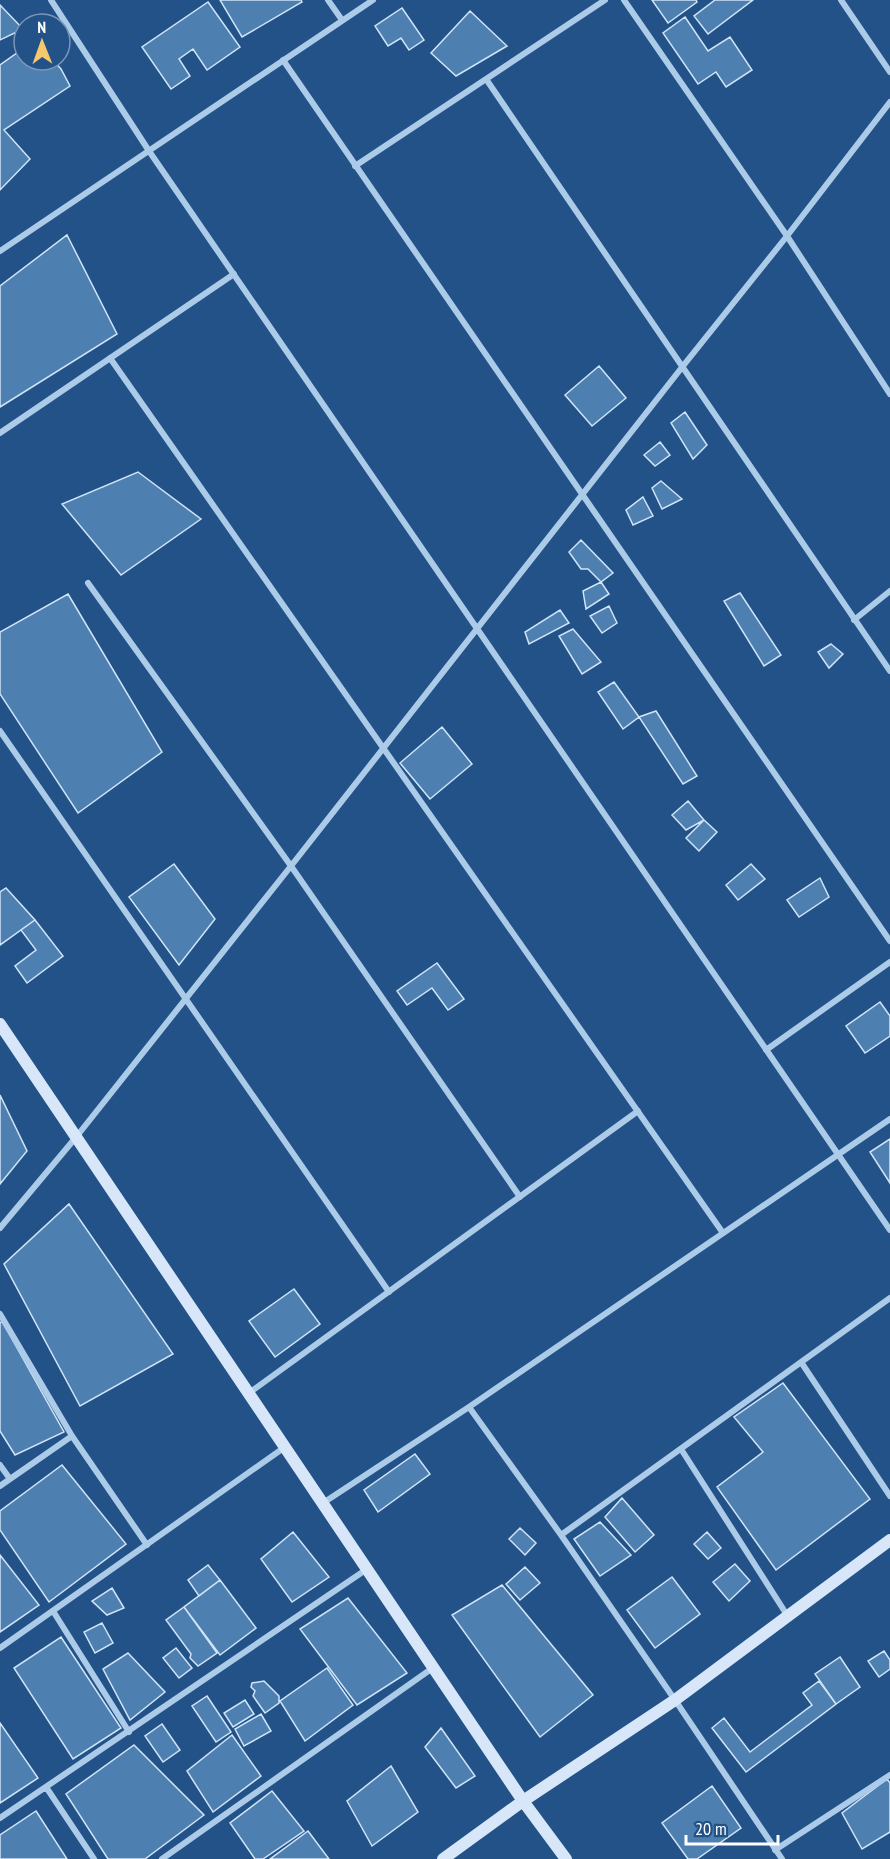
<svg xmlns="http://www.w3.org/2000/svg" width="890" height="1859" font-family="'PT Sans Narrow',sans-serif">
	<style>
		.building { fill: #4e7fb1; stroke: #d0e4f7; stroke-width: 1.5 }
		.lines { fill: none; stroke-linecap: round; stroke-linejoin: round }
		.street { stroke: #accbe9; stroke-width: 6 }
		.secondary { stroke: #d7e6f8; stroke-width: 12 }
	</style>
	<rect width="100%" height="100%" fill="#225287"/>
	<path class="building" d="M220 0H301L302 2 242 37Z
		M652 0H696L697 2 668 23Z
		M715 0H753L708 34 694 16Z
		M208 2 240 47 207 70 193 49 179 59 190 76 171 89 142 47Z
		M0 5 23 29 0 40Z
		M402 8 424 40 409 50 401 38 388 46 375 26Z
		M470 11 507 46 456 76 431 53Z
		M685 17 708 51 730 37 752 70 726 87 716 72 698 84 663 33Z
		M24 48V60H53L61 69 70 86 4 130 30 159 0 190V65Z
		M67 235 117 334 0 407V286Z
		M599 366 626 398 592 426 565 395Z
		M685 412 707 445 693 459 671 423Z
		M660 442 670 455 655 466 644 455Z
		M138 472 201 519 121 575 62 504Z
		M661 481 682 499 662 509 652 488Z
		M643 497 653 516 633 525 626 510Z
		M581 540 613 573 601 582 588 569H581L569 552Z
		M601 582 609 594 586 609 583 591Z
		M740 593 781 655 764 666 724 601Z
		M68 594 162 752 78 813 0 694V632Z
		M609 606 617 623 602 633 590 616Z
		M560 610 569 623 529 644 525 632Z
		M573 629 601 662 582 674 559 636Z
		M831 644 843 654 829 668 818 652Z
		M614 682 639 717 623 729 598 692Z
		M656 711 697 776 683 784 639 717Z
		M442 727 472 764 430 799 400 763Z
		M688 801 704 820 686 830 672 815Z
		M704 820 717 832 699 851 686 838Z
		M174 864 215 919 179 965 129 897Z
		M751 864 765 879 738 900 726 885Z
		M820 878 829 897 799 917 787 900Z
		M6 888 35 920 0 945V892Z
		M35 920 63 956 27 983 15 966 36 950 21 930Z
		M437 963 464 999 448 1010 432 988 407 1005 397 991Z
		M880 1002 890 1016V1036L865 1053 846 1026Z
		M0 1095 27 1151 0 1184Z
		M890 1139V1183L870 1152Z
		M69 1204 173 1354 80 1406 4 1264Z
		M294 1289 320 1324 275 1357 249 1321Z
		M2 1321 64 1432 15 1455 0 1431V1323Z
		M783 1383 870 1499 776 1570 717 1487 763 1452 734 1417Z
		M415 1454 430 1474 378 1512 364 1490Z
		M62 1465 126 1544 49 1602 0 1530V1511Z
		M622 1498 654 1535 635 1552 605 1517Z
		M600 1522 631 1555 600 1576 574 1539Z
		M520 1528 536 1543 525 1555 509 1539Z
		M293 1532 329 1577 292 1602 261 1559Z
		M707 1532 721 1548 708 1559 694 1544Z
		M0 1555 39 1605 0 1632Z
		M735 1564 750 1581 729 1601 713 1582Z
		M208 1565 220 1580 199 1596 188 1580Z
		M525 1567 540 1583 520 1600 506 1584Z
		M672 1577 700 1614 655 1648 627 1610Z
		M220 1580 256 1628 220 1655 184 1607Z
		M502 1585 593 1695 540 1737 452 1615Z
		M112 1588 124 1608 107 1615 92 1601Z
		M348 1598 407 1673 357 1705 300 1629Z
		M184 1607 217 1653 198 1666 190 1658 191 1654 166 1620Z
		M102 1623 113 1643 95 1653 84 1632Z
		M61 1637 121 1728 73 1759 14 1668Z
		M176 1648 192 1668 179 1678 163 1658Z
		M884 1651 890 1660V1669L879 1677 868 1661Z
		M128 1653 165 1692 130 1720 103 1669Z
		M840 1657 860 1687 836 1704 815 1674Z
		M327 1668 353 1705 305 1741 280 1701Z
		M264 1681 279 1696V1703L265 1713 253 1696 255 1691 251 1687 252 1683Z
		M819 1681 836 1704 746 1772 712 1728 724 1718 750 1752 812 1705 803 1693Z
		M207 1696 231 1732 216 1742 192 1706Z
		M245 1700 254 1714 233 1727 224 1713Z
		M261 1714 271 1731 244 1746 235 1729Z
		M0 1723 38 1778 0 1803Z
		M162 1724 180 1750 163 1762 145 1736Z
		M441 1728 475 1776 456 1788 425 1747Z
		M232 1735 261 1776 213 1812 187 1771Z
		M134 1745 204 1815 145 1859H108L66 1794Z
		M391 1766 418 1812 372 1846 347 1801Z
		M887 1779 890 1783V1832L862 1849 842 1813Z
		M712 1786 741 1828 697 1859H688L662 1823Z
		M272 1791 304 1831 263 1859H255L230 1823Z
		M36 1811 67 1859H0V1835Z
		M308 1831 329 1859H270Z"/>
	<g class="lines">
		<path class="street" d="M51 0 149 151 890 1230
			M328 0 342 20
			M624 0 787 236 890 394
			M841 0 890 72
			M283 60 890 941
			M486 79 890 671
			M355 166 605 0
			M0 251 373 0
			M110 358 723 1233
			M0 433 234 274
			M88 583 291 866 520 1197
			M854 620 890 591
			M0 731 389 1292
			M766 1050 890 962
			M0 1228 77 1136 291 866 683 366 787 236 890 102
			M0 1314 72 1436 147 1545
			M801 1362 890 1496
			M249 1393 638 1111
			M469 1407 561 1535 675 1700 782 1859
			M681 1449 787 1615
			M0 1465 10 1479
			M0 1486 72 1436
			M323 1503 469 1407 890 1119
			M561 1535 890 1298
			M53 1611 129 1732
			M0 1648 285 1447
			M46 1787 94 1859
			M0 1818 367 1569
			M775 1850 890 1775
			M162 1859 434 1667"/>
		<path class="secondary" d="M0 1024 523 1801 566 1859
			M443 1859 523 1801 675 1700 890 1540"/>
	</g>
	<g transform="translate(42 42) rotate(359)"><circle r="28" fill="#225287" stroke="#7a97b7" stroke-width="1.5"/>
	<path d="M0-4.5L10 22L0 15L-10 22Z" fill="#f6c86e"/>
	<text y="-9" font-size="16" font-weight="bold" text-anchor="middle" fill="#ffffff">N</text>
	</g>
	<path d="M686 1835v9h92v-9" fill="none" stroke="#ffffff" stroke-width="3"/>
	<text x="695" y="1835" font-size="18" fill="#ffffff" stroke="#225287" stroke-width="4.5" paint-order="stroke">20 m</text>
</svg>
